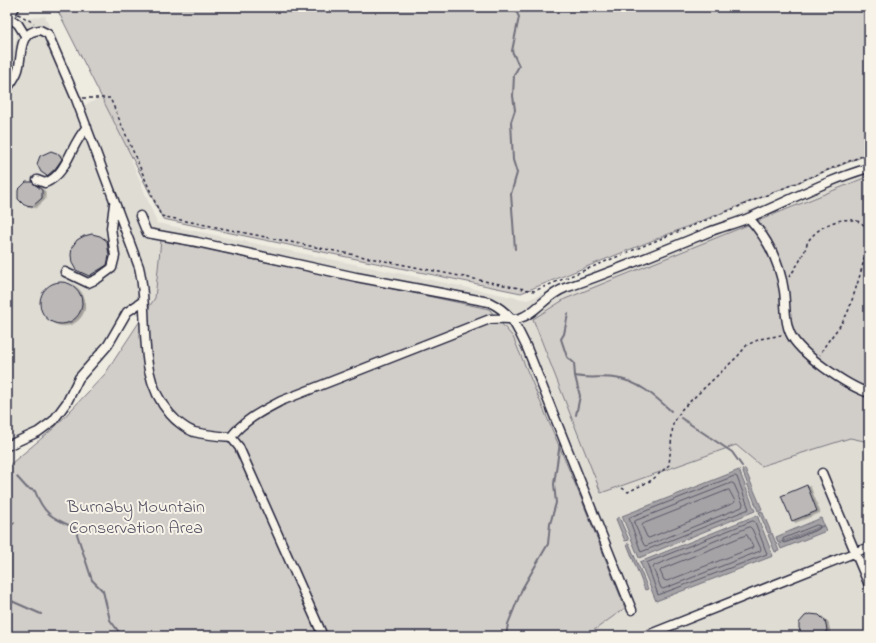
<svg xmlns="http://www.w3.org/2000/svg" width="876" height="643" font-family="'Indie Flower',sans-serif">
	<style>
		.built { fill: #dfdcd4 }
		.green { fill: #d1cdc9; stroke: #7a7882 }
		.water { fill: #a6a3a6; stroke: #716f7b }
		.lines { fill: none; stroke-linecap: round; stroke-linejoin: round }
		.shore { stroke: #575666; stroke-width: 1 }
		.stream { stroke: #716f7b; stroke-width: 2 }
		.building { fill: #bbb8b7; stroke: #22223b; filter: url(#shadow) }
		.minor-casing { stroke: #22223b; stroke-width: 11 }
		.major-casing { stroke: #22223b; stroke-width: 13 }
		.path { stroke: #22223b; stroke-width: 1.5; stroke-dasharray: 3 3; stroke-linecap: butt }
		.minor { stroke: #f7f3e8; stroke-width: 8 }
		.major { stroke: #f7f3e8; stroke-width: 10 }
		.labels { text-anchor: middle; stroke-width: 4; stroke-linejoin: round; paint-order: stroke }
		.park-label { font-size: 18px; fill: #575566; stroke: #f7f3e8 }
	</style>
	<defs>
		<filter id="shadow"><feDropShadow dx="3" dy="1.5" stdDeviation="0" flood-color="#0004"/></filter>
	</defs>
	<rect width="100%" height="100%" fill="#eeebe1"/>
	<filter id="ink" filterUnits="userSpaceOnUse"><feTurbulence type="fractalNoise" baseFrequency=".025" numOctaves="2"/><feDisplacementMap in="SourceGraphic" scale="8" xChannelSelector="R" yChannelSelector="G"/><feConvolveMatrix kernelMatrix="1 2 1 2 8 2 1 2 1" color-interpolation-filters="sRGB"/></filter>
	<g filter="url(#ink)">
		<path class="built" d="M45 16 81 107 104 96 115 119 157 223 527 300 869 162V636H320L139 328V314H130L87 372 54 427 24 440 7 451V65L12 55 21 20Z"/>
		<path class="green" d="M56 7H869V154L521 293 163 219Z
			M869 176V442L850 438 761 466 736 445 601 493 533 319 565 299Z
			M161 240 489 309 513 337 581 498 625 608 586 636H7V467L54 428 105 374 155 298Z"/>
		<path class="water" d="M745 469 762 509 758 511 742 470Z
			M739 470 755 511 639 558 622 516Z
			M762 511 771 532 768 533 759 512Z
			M757 515 773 556 656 601 640 562Z
			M619 517 629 540 625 541 616 519Z
			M821 518 824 525 778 543 776 537Z
			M824 526 826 531 781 549 779 544Z
			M772 533 779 551 775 552 768 535Z
			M629 543 648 589 645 590 627 544Z"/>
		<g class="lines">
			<path class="shore" d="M735 476 737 477 749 509 641 552 629 518Z
				M732 483 734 484 743 504 742 507 646 546 644 545 634 523 635 521Z
				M729 490 735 501 734 503 649 538 647 537 642 526 643 524Z
				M753 521 755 522 767 554 658 595 647 563Z
				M817 525 820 526 819 529 785 543 783 542V539Z
				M750 527 752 529 761 549 760 551 663 589 661 588 653 568 654 566Z
				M747 535 753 546 752 548 667 581 664 580 660 571 662 569Z"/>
			<path class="stream" d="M514 7 519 17 512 51 519 66 514 75 513 96 515 110 511 122 513 160 517 173 511 194 515 249
				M568 314 564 334 561 339 567 357 574 363 575 376 580 396 576 415
				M575 376C588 379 602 376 615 378 638 381 655 396 671 411
				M681 418 732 452 742 466
				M17 477 27 488 35 491C44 515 53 518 75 528L92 580 103 591 110 620 122 636
				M7 528 14 523
				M7 599 41 614
				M506 636 508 624 522 589 548 544 550 524 556 503 554 484 560 443"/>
		</g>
		<path class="building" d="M51 151 59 154 62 159 55 169 47 176 41 172 37 164 40 156Z
			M26 182H32L42 190V198L33 206 24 205 18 199V190Z
			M92 234 100 236 107 241 109 256 107 265 89 276 76 270 72 263 71 255 72 247 77 240 84 236Z
			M40 303a21 21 0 1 1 42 0a21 21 0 1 1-42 0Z
			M807 485 817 511 792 521 781 496Z
			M810 614 819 615 825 621 827 630 824 636H802L799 628V623L805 616Z"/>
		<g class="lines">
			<defs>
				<path id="minor" d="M8 17 18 24 26 37
					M7 89C11 83 16 77 18 70 23 54 17 32 40 30L48 34 76 99 139 267C151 315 134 373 170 414 176 421 186 429 194 432 206 435 219 436 231 437L239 447 323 636
					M37 180 45 183C68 174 70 145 87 127
					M140 216 147 233 197 242 356 277 489 302C512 313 516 326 527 348L632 610
					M749 218C767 238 780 264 784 291 786 305 784 320 790 333 799 354 848 386 869 393
					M65 272 88 283 97 279 112 268 115 256 111 228 114 204
					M231 437C244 420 262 411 281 401L490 319C498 318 515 320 520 318 535 314 546 295 565 288 614 272 661 251 709 232 721 227 734 224 746 219 787 202 826 180 869 168
					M7 446 38 432 53 421 67 402 79 378 108 345 127 312 143 301
					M822 473 869 585
					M645 636 869 547"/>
				<path id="major" d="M7 19 14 7"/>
			</defs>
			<use href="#minor" class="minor-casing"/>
			<use href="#major" class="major-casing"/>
			<path class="path" d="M18 14 34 23
				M83 98H110L161 216 534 291 869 153
				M789 277C794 270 800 262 803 254 806 250 806 244 809 240 817 229 830 222 842 220 851 219 863 220 866 229 872 243 855 291 850 306 844 326 828 337 820 355
				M622 488 628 492 652 480 669 465 673 424 682 409 738 356 747 345 760 339 782 335"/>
			<use href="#minor" class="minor"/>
			<use href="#major" class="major"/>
		</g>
	</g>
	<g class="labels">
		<g class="park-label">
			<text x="136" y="512">Burnaby Mountain<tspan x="136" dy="21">Conservation Area</tspan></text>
		</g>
	</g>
	<rect width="876" height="643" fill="none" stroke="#f7f3e8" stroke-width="24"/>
	<rect x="12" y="12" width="852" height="619" fill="none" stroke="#22223b" stroke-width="1.5" filter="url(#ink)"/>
</svg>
